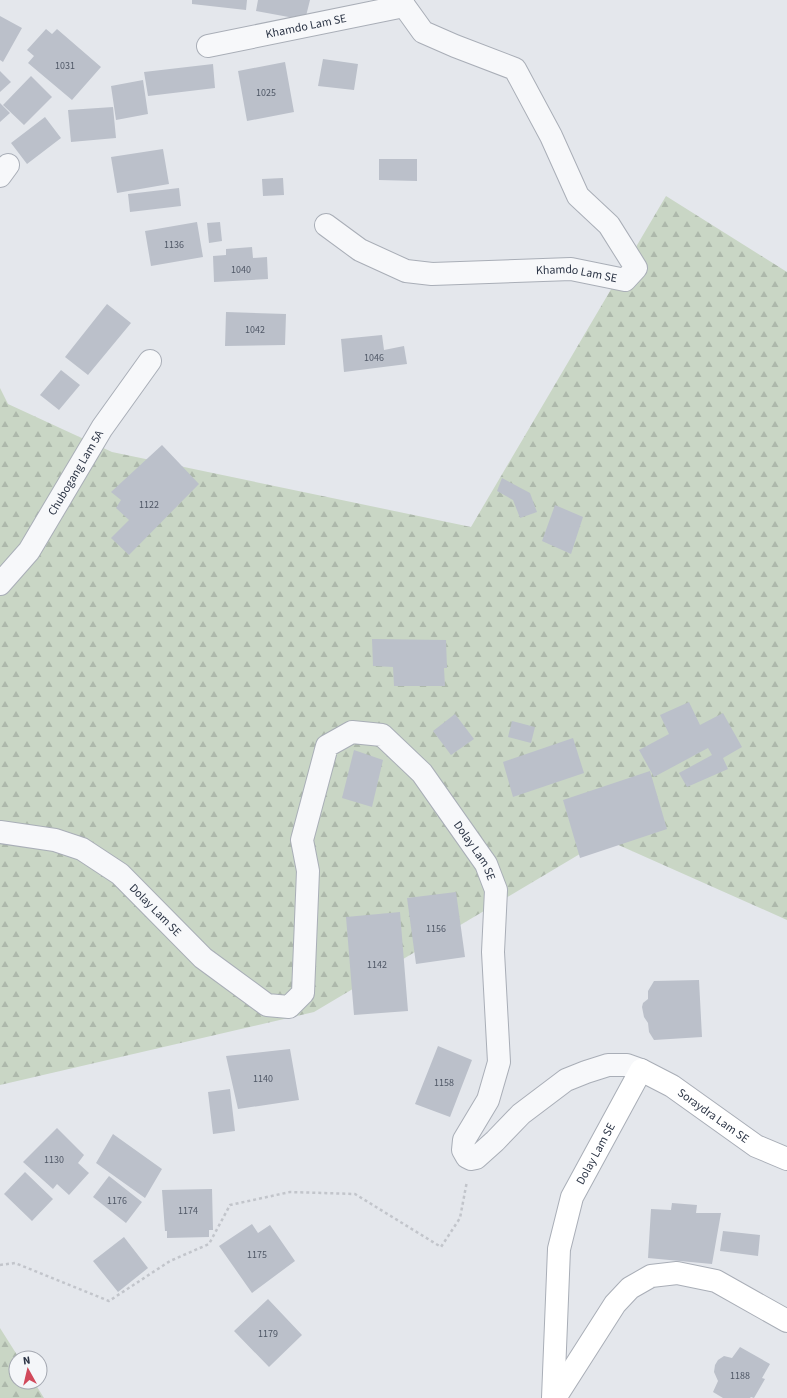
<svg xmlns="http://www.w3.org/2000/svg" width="787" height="1398" font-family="'Source Sans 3',sans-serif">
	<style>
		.forest { fill: url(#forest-firs) }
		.building { fill: #bbc0ca }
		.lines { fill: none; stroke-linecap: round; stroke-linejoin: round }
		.street-casing { stroke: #a9aeb7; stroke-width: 24 }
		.secondary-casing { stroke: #a9aeb7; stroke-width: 24 }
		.path { stroke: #c2c5cb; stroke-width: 2.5; stroke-dasharray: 3 3; stroke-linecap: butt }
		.street { stroke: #f7f8fa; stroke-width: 22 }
		.secondary { stroke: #fff; stroke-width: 22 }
		.labels { text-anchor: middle; stroke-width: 3; stroke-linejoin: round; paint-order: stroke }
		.number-label { font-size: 10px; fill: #4f5766 }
		.street-label { font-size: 12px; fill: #2b3445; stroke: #f4f6f9 }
	</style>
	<defs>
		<pattern id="forest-firs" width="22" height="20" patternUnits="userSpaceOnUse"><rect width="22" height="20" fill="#c9d6c5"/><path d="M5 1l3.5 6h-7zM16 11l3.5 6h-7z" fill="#adb8ab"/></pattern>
	</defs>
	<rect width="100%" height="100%" fill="#e4e7ec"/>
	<path class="forest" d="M666 196 787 272V920L605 839 314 1012 0 1085V388L8 404 112 452 471 527Z
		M0 1328 19 1358H16V1382H34L44 1398H0Z"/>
	<path class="building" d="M192 0H247L246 10 192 4Z
		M258 0H310L305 20 256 11Z
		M0 16 22 28 3 62 0 60Z
		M46 29 52 34 57 29 101 67 72 100 28 63 34 56 27 50Z
		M323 59 358 64 354 90 318 86Z
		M285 62 294 112 247 121 238 71Z
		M213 64 215 88 148 96 144 72Z
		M0 71 11 82 0 92Z
		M31 76 52 97 24 125 3 105Z
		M143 80 148 114 116 120 111 86Z
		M0 103 10 113 0 122Z
		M113 107 116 138 71 142 68 110Z
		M45 117 61 138 27 164 11 143Z
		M163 149 169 184 117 193 111 157Z
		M379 159H417V181L379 180Z
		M283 178 284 195 263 196 262 179Z
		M179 188 181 206 130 212 128 194Z
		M197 222 203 257 151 266 145 231Z
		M220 222 222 241 209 243 207 223Z
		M252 247 253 258 267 257 268 279 214 282 213 256 226 255V249Z
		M107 304 131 323 88 375 65 357Z
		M226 312 286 314 285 345 225 346Z
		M382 335 384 350 404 346 407 364 344 372 341 339Z
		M61 370 80 385 59 410 40 395Z
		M162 445 199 484 129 555 111 538 129 520 116 508 121 500 111 492Z
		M502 478 530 493 537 512 520 518 513 500 497 491Z
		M555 505 583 517 571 554 542 541Z
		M372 639 446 640 447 668H444L445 686H394L393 667 373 666Z
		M689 702 700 725 723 713 742 747 723 758 728 769 687 787 679 773 712 755 708 748 654 777 639 750 669 734 660 715Z
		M455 714 474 739 451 755 433 731Z
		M512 721 535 727 531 743 508 737Z
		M573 738 584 773 513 797 503 762Z
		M354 750 383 760 372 807 342 798Z
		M650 771 667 829 580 858 563 800Z
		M456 892 465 957 416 964 407 898Z
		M400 912 408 1011 354 1015 346 917Z
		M699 980 702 1037 654 1040 649 1032 648 1023 644 1017 642 1007 643 1003 648 999V991L654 981Z
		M438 1046 472 1060 450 1117 415 1104Z
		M290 1049 299 1100 238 1109 226 1056Z
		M230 1089 235 1131 213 1134 208 1092Z
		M57 1128 84 1155 78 1163 89 1173 69 1195 57 1184 53 1189 23 1162Z
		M113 1134 162 1169 145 1198 96 1163Z
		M25 1172 53 1199 32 1221 4 1194Z
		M109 1176 142 1202 126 1223 93 1197Z
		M212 1189 213 1230H209V1237L167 1238V1231H165L162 1190Z
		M672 1203 697 1205 696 1213H721L712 1264 648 1258 651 1209 671 1210Z
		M252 1224 258 1233 270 1225 295 1261 252 1293 219 1246Z
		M723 1231 760 1235 758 1256 720 1251Z
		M124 1237 148 1268 118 1292 93 1261Z
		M268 1299 302 1335 269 1367 234 1331Z
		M740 1347 770 1364 762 1378 765 1379 754 1398 751 1397 750 1398H723L713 1392 718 1381 714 1372 715 1365 718 1360 724 1356 732 1358Z"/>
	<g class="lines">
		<defs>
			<g id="street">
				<path id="s1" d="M208 46 404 6"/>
				<path d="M0 176 8 165"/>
				<path id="s2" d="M326 225 360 250 406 271 432 274 571 269 625 280 636 268 609 225 578 196 551 136 515 69 455 46 423 32 400 0"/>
				<path id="s3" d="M0 584 29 551 102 428 150 361"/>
				<path id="s4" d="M0 832 55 840 82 849 120 874 203 958 267 1005 289 1007 303 993 308 871 302 840 327 746 352 732 382 735 422 773 486 864 496 890 493 952 499 1062 488 1100 464 1140 463 1150 467 1157 471 1159 476 1158 495 1141 521 1114 566 1080 586 1072 608 1065H627L641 1070"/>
			</g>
			<g id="secondary">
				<path id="s5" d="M553 1398 559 1249 572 1197 641 1070 672 1086 756 1146 787 1159"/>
				<path d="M555 1398 615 1304 630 1288 651 1276 677 1273 716 1281 787 1321"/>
			</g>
		</defs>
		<use href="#street" class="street-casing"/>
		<use href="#secondary" class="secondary-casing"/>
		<path class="path" d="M0 1265 15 1263 109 1301 170 1261 209 1244 230 1205 290 1192 355 1194 441 1247 460 1218 467 1181"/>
		<use href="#street" class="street"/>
		<use href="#secondary" class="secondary"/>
	</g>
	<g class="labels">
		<g class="number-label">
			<text x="65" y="69">1031</text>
			<text x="266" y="96">1025</text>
			<text x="174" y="248">1136</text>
			<text x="241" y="273">1040</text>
			<text x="255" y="333">1042</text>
			<text x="374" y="361">1046</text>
			<text x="149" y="508">1122</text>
			<text x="436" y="932">1156</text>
			<text x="377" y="968">1142</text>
			<text x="263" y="1082">1140</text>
			<text x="444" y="1086">1158</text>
			<text x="54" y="1163">1130</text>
			<text x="117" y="1204">1176</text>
			<text x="188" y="1214">1174</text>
			<text x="257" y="1258">1175</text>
			<text x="268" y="1337">1179</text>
			<text x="740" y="1379">1188</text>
		</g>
		<g class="street-label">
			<text dy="4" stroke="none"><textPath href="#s1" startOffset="100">Khamdo Lam SE</textPath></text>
			<text dy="4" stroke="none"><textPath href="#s2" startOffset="264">Khamdo Lam SE</textPath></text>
			<text dy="4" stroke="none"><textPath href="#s3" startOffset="135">Chubogang Lam 5A</textPath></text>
			<text dy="4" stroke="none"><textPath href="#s4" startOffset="828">Dolay Lam SE</textPath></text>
			<text dy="4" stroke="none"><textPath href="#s4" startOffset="180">Dolay Lam SE</textPath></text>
			<text dy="4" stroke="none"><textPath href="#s5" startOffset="433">Soraydra Lam SE</textPath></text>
			<text dy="4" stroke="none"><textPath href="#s5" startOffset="252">Dolay Lam SE</textPath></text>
		</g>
	</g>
	<g transform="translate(28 1370) rotate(352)"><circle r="19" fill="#f4f6f9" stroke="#a4a8b1"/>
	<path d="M0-3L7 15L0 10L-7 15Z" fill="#d1495b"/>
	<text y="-6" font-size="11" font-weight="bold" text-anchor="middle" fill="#2b3445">N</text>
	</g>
</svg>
